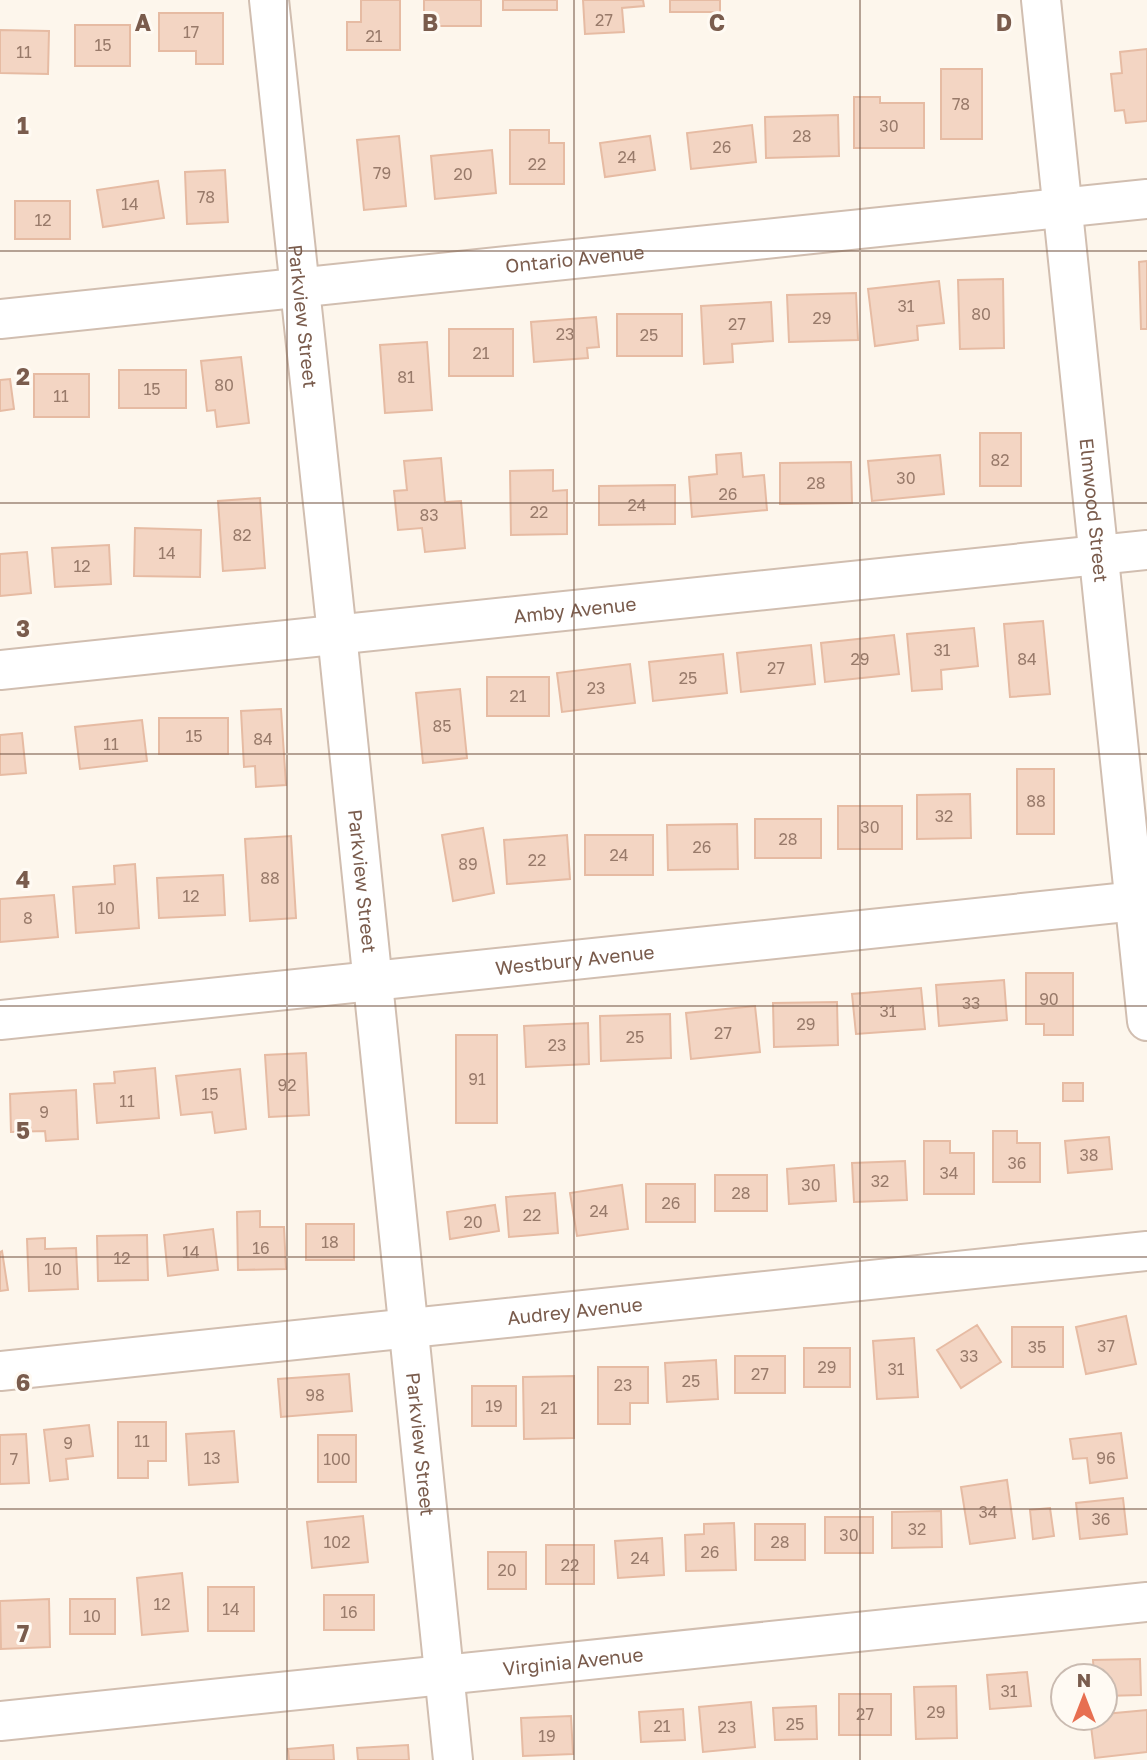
<svg xmlns="http://www.w3.org/2000/svg" width="1147" height="1760" font-family="'Golos Text',sans-serif">
	<style>
		.building { fill: #f3d5c3; stroke: #e6bba3; stroke-width: 2 }
		.lines { fill: none; stroke-linecap: round; stroke-linejoin: round }
		.minor-casing { stroke: #d1beb0; stroke-width: 42 }
		.minor { stroke: #fff; stroke-width: 38 }
		.grid { fill: none; stroke: #7a5c4d; stroke-width: 2; stroke-opacity: 0.55 }
		.labels { text-anchor: middle; stroke-width: 6; stroke-linejoin: round; paint-order: stroke }
		.number-label { font-size: 16px; fill: #987a6a }
		.street-label { font-size: 19px; fill: #7a5c4d; stroke: #fffaf3 }
		.grid-label { font-size: 23px; text-anchor: middle; font-weight: bold; fill: #7a5c4d; stroke: #fffaf3; stroke-width: 6; stroke-linejoin: round; paint-order: stroke }
	</style>
	<rect width="100%" height="100%" fill="#fdf6ec"/>
	<path class="building" d="M361 0H400V50H347V22H361Z
		M424 0H481V26H424Z
		M503 0H557V10H503Z
		M583 0H643L644 6 622 8 624 32 585 34Z
		M670 0H720V12H670Z
		M159 13H223V64H196V51H159Z
		M75 25H130V66H75Z
		M0 30 49 31 48 74 0 73Z
		M1147 49V121L1126 123 1124 110 1115 111 1111 74 1122 73 1120 52Z
		M941 69H982V139H941Z
		M854 97H880V103H924V148H854Z
		M838 115 839 156 766 158 765 117Z
		M752 125 756 162 691 169 687 133Z
		M510 130H549V143H564V184H510Z
		M399 136 406 206 364 210 357 140Z
		M650 136 655 170 605 177 600 143Z
		M492 150 496 193 435 199 431 156Z
		M225 170 228 222 187 224 185 172Z
		M158 181 164 218 103 227 97 190Z
		M15 201H70V239H15Z
		M1147 261V329H1141L1139 262Z
		M1003 279 1004 348 960 349 958 280Z
		M939 281 944 323 917 326 918 340 875 346 868 289Z
		M856 293 858 340 789 342 787 295Z
		M771 302 773 341 732 344 733 362 704 364 701 306Z
		M617 314H682V356H617Z
		M596 317 599 347 587 348 588 358 534 362 531 322Z
		M449 329H513V376H449Z
		M427 342 432 410 385 413 380 345Z
		M241 357 249 423 217 427 215 410 207 411 201 361Z
		M119 370H186V408H119Z
		M34 374H89V417H34Z
		M10 379 14 409 0 411V380Z
		M980 433H1021V486H980Z
		M741 453 743 477 764 475 767 510 692 517 689 477 717 474 716 455Z
		M940 455 944 494 872 501 868 461Z
		M441 458 445 502 461 501 465 548 425 552 422 528 398 530 394 491 407 490 404 461Z
		M851 462 852 503 780 504V463Z
		M553 470V491L567 490V534L511 535 510 471Z
		M675 485V524L599 525V486Z
		M260 498 265 568 223 571 218 501Z
		M135 528 201 530 200 577 134 576Z
		M109 545 111 584 55 587 52 548Z
		M27 552 31 593 0 596V554Z
		M1043 621 1050 694 1010 697 1004 624Z
		M974 628 978 666 941 670 942 689 912 691 907 634Z
		M894 635 899 674 825 682 821 643Z
		M811 645 815 684 741 692 737 653Z
		M723 654 727 693 653 701 649 662Z
		M630 664 635 703 562 712 557 673Z
		M487 677H549V716H487Z
		M460 689 467 758 423 763 416 693Z
		M281 709 286 785 256 787 255 766 244 767 241 711Z
		M159 718H228V754H159Z
		M142 720 147 761 80 769 75 727Z
		M22 733 26 773 0 775V735Z
		M1017 769H1054V834H1017Z
		M970 794 971 838 917 839V795Z
		M838 806H902V849H838Z
		M755 819H821V858H755Z
		M737 824 738 869 668 870 667 825Z
		M483 828 494 893 453 901 442 835Z
		M567 835 570 879 507 884 504 840Z
		M585 835H653V875H585Z
		M291 836 296 918 250 921 245 839Z
		M135 864 139 928 76 933 73 887 115 884 114 866Z
		M223 875 225 915 159 918 157 878Z
		M54 895 58 937 0 942V899Z
		M1026 973H1073V1035H1044V1024H1026Z
		M1004 980 1007 1020 939 1026 936 985Z
		M921 988 925 1029 856 1034 852 994Z
		M837 1002 838 1045 774 1047 773 1003Z
		M755 1006 760 1052 691 1059 686 1013Z
		M670 1014 671 1058 601 1061 600 1016Z
		M588 1023 589 1064 526 1067 524 1026Z
		M456 1035H497V1123H456Z
		M306 1053 309 1115 269 1117 265 1055Z
		M155 1068 159 1118 97 1123 94 1084 115 1083 114 1072Z
		M240 1069 246 1129 215 1133 212 1112 181 1115 176 1076Z
		M1063 1083H1083V1101H1063Z
		M76 1090 78 1139 46 1141 45 1131 11 1132 10 1094Z
		M993 1131H1017V1143H1040V1182H993Z
		M1109 1137 1112 1169 1068 1173 1065 1141Z
		M924 1141H950V1153H974V1194H924Z
		M905 1161 907 1200 854 1202 852 1163Z
		M834 1165 836 1201 789 1204 787 1169Z
		M715 1175H767V1211H715Z
		M646 1184H695V1222H646Z
		M622 1185 628 1229 577 1236 570 1193Z
		M555 1193 558 1233 509 1237 506 1197Z
		M495 1205 499 1231 450 1239 447 1212Z
		M260 1211V1227H284L286 1269 238 1270 237 1212Z
		M306 1224H354V1260H306Z
		M213 1229 218 1270 168 1276 164 1235Z
		M147 1235 148 1280 98 1281 97 1236Z
		M45 1238V1249L76 1248 78 1289 29 1291 27 1239Z
		M2 1251 8 1290 0 1291V1252Z
		M1126 1316 1136 1364 1086 1374 1076 1327Z
		M977 1325 1001 1362 961 1388 937 1350Z
		M1012 1327H1063V1367H1012Z
		M914 1338 918 1397 877 1399 873 1341Z
		M804 1348H850V1387H804Z
		M735 1356H785V1393H735Z
		M716 1360 718 1399 667 1402 665 1363Z
		M598 1367H648V1403H630V1424H598Z
		M349 1374 352 1411 281 1417 278 1379Z
		M574 1376V1438L524 1439 523 1377Z
		M472 1386H516V1426H472Z
		M118 1422H166V1461H148V1478H118Z
		M89 1425 93 1456 66 1459 68 1479 50 1481 44 1430Z
		M234 1431 238 1482 189 1485 186 1434Z
		M1121 1433 1127 1478 1090 1483 1087 1458 1073 1459 1070 1439Z
		M26 1434 29 1483 0 1484V1435Z
		M318 1435H356V1482H318Z
		M1007 1480 1015 1538 970 1544 961 1487Z
		M1123 1498 1127 1534 1080 1539 1076 1503Z
		M1050 1508 1054 1536 1033 1539 1030 1510Z
		M941 1511 942 1547 892 1548V1512Z
		M363 1516 368 1562 312 1568 307 1522Z
		M825 1517H873V1553H825Z
		M734 1523 736 1570 686 1571 685 1535 704 1534V1524Z
		M755 1524H805V1560H755Z
		M662 1538 664 1575 618 1578 615 1541Z
		M546 1545H594V1584H546Z
		M488 1552H526V1589H488Z
		M182 1573 188 1631 142 1635 137 1578Z
		M208 1587H254V1631H208Z
		M324 1595H374V1630H324Z
		M49 1599 50 1647 1 1649 0 1601Z
		M70 1599H115V1634H70Z
		M1140 1659 1141 1695 1105 1696V1676H1094L1093 1660Z
		M1027 1672 1031 1706 990 1709 987 1675Z
		M956 1686 957 1738 916 1739 914 1687Z
		M839 1694H891V1735H839Z
		M751 1702 755 1747 703 1752 699 1707Z
		M816 1706 817 1739 775 1740 773 1708Z
		M683 1709 685 1740 641 1742 639 1712Z
		M1147 1710V1752L1095 1758 1090 1718H1105V1714Z
		M571 1716 573 1754 523 1756 521 1718Z
		M333 1745 334 1760H289L288 1749Z
		M408 1745 409 1760H358L357 1748Z"/>
	<g class="lines">
		<defs>
			<g id="minor">
				<path id="s1" d="M269 0 337 634 453 1760"/>
				<path id="s2" d="M1041 0 1147 1021"/>
				<path id="s3" d="M0 319 1147 199"/>
				<path id="s4" d="M0 670 1147 550"/>
				<path id="s5" d="M0 1020 1147 900"/>
				<path id="s6" d="M0 1371 1147 1251"/>
				<path id="s7" d="M0 1721 1147 1602"/>
			</g>
		</defs>
		<use href="#minor" class="minor-casing"/>
		<use href="#minor" class="minor"/>
	</g>
	<path class="grid" d="M287 0V1760M574 0V1760M860 0V1760M0 251H1147M0 503H1147M0 754H1147M0 1006H1147M0 1257H1147M0 1509H1147"/>
	<g class="labels">
		<g class="number-label">
			<text x="604" y="26">27</text>
			<text x="191" y="38">17</text>
			<text x="374" y="42">21</text>
			<text x="103" y="51">15</text>
			<text x="24" y="58">11</text>
			<text x="961" y="110">78</text>
			<text x="889" y="132">30</text>
			<text x="802" y="142">28</text>
			<text x="722" y="153">26</text>
			<text x="627" y="163">24</text>
			<text x="537" y="170">22</text>
			<text x="382" y="179">79</text>
			<text x="463" y="180">20</text>
			<text x="206" y="203">78</text>
			<text x="130" y="210">14</text>
			<text x="43" y="226">12</text>
			<text x="906" y="312">31</text>
			<text x="981" y="320">80</text>
			<text x="822" y="324">29</text>
			<text x="737" y="330">27</text>
			<text x="565" y="340">23</text>
			<text x="649" y="341">25</text>
			<text x="481" y="359">21</text>
			<text x="406" y="383">81</text>
			<text x="224" y="391">80</text>
			<text x="152" y="395">15</text>
			<text x="61" y="402">11</text>
			<text x="1000" y="466">82</text>
			<text x="906" y="484">30</text>
			<text x="816" y="489">28</text>
			<text x="728" y="500">26</text>
			<text x="637" y="511">24</text>
			<text x="539" y="518">22</text>
			<text x="429" y="521">83</text>
			<text x="242" y="541">82</text>
			<text x="167" y="559">14</text>
			<text x="82" y="572">12</text>
			<text x="942" y="656">31</text>
			<text x="860" y="665">29</text>
			<text x="1027" y="665">84</text>
			<text x="776" y="674">27</text>
			<text x="688" y="684">25</text>
			<text x="596" y="694">23</text>
			<text x="518" y="702">21</text>
			<text x="442" y="732">85</text>
			<text x="194" y="742">15</text>
			<text x="263" y="745">84</text>
			<text x="111" y="750">11</text>
			<text x="1036" y="807">88</text>
			<text x="944" y="822">32</text>
			<text x="870" y="833">30</text>
			<text x="788" y="845">28</text>
			<text x="702" y="853">26</text>
			<text x="619" y="861">24</text>
			<text x="537" y="866">22</text>
			<text x="468" y="870">89</text>
			<text x="270" y="884">88</text>
			<text x="191" y="902">12</text>
			<text x="106" y="914">10</text>
			<text x="28" y="924">8</text>
			<text x="1049" y="1005">90</text>
			<text x="971" y="1009">33</text>
			<text x="888" y="1017">31</text>
			<text x="806" y="1030">29</text>
			<text x="723" y="1039">27</text>
			<text x="635" y="1043">25</text>
			<text x="557" y="1051">23</text>
			<text x="477" y="1085">91</text>
			<text x="287" y="1091">92</text>
			<text x="210" y="1100">15</text>
			<text x="127" y="1107">11</text>
			<text x="44" y="1118">9</text>
			<text x="1089" y="1161">38</text>
			<text x="1017" y="1169">36</text>
			<text x="949" y="1179">34</text>
			<text x="880" y="1187">32</text>
			<text x="811" y="1191">30</text>
			<text x="741" y="1199">28</text>
			<text x="671" y="1209">26</text>
			<text x="599" y="1217">24</text>
			<text x="532" y="1221">22</text>
			<text x="473" y="1228">20</text>
			<text x="330" y="1248">18</text>
			<text x="261" y="1254">16</text>
			<text x="191" y="1258">14</text>
			<text x="122" y="1264">12</text>
			<text x="53" y="1275">10</text>
			<text x="1106" y="1352">37</text>
			<text x="1037" y="1353">35</text>
			<text x="969" y="1362">33</text>
			<text x="827" y="1373">29</text>
			<text x="896" y="1375">31</text>
			<text x="760" y="1380">27</text>
			<text x="691" y="1387">25</text>
			<text x="623" y="1391">23</text>
			<text x="315" y="1401">98</text>
			<text x="494" y="1412">19</text>
			<text x="549" y="1414">21</text>
			<text x="142" y="1447">11</text>
			<text x="68" y="1449">9</text>
			<text x="212" y="1464">13</text>
			<text x="1106" y="1464">96</text>
			<text x="14" y="1465">7</text>
			<text x="337" y="1465">100</text>
			<text x="988" y="1518">34</text>
			<text x="1101" y="1525">36</text>
			<text x="917" y="1535">32</text>
			<text x="849" y="1541">30</text>
			<text x="337" y="1548">102</text>
			<text x="780" y="1548">28</text>
			<text x="710" y="1558">26</text>
			<text x="640" y="1564">24</text>
			<text x="570" y="1571">22</text>
			<text x="507" y="1576">20</text>
			<text x="162" y="1610">12</text>
			<text x="231" y="1615">14</text>
			<text x="349" y="1618">16</text>
			<text x="92" y="1622">10</text>
			<text x="1009" y="1697">31</text>
			<text x="936" y="1718">29</text>
			<text x="865" y="1720">27</text>
			<text x="795" y="1730">25</text>
			<text x="662" y="1732">21</text>
			<text x="727" y="1733">23</text>
			<text x="547" y="1742">19</text>
		</g>
		<g class="street-label">
			<text dy="7" stroke="none"><textPath href="#s3" startOffset="578">Ontario Avenue</textPath></text>
			<text dy="7" stroke="none"><textPath href="#s1" startOffset="318">Parkview Street</textPath></text>
			<text dy="7" stroke="none"><textPath href="#s2" startOffset="513">Elmwood Street</textPath></text>
			<text dy="7" stroke="none"><textPath href="#s4" startOffset="578">Amby Avenue</textPath></text>
			<text dy="7" stroke="none"><textPath href="#s1" startOffset="886">Parkview Street</textPath></text>
			<text dy="7" stroke="none"><textPath href="#s5" startOffset="578">Westbury Avenue</textPath></text>
			<text dy="7" stroke="none"><textPath href="#s6" startOffset="578">Audrey Avenue</textPath></text>
			<text dy="7" stroke="none"><textPath href="#s1" startOffset="1452">Parkview Street</textPath></text>
			<text dy="7" stroke="none"><textPath href="#s7" startOffset="576">Virginia Avenue</textPath></text>
		</g>
	</g>
	<g class="grid-label">
		<text x="143" y="31">A</text>
		<text x="430" y="31">B</text>
		<text x="717" y="31">C</text>
		<text x="1004" y="31">D</text>
		<text x="23" y="134">1</text>
		<text x="23" y="385">2</text>
		<text x="23" y="637">3</text>
		<text x="23" y="888">4</text>
		<text x="23" y="1139">5</text>
		<text x="23" y="1391">6</text>
		<text x="23" y="1642">7</text>
	</g>
	<g transform="translate(1084 1697)"><circle r="33" fill="#fffaf3" stroke="#cabbb1" stroke-width="2"/>
	<path d="M0-5L12 26L0 18L-12 26Z" fill="#e76f51"/>
	<text y="-10" font-size="19" font-weight="bold" text-anchor="middle" fill="#7a5c4d">N</text>
	</g>
</svg>
